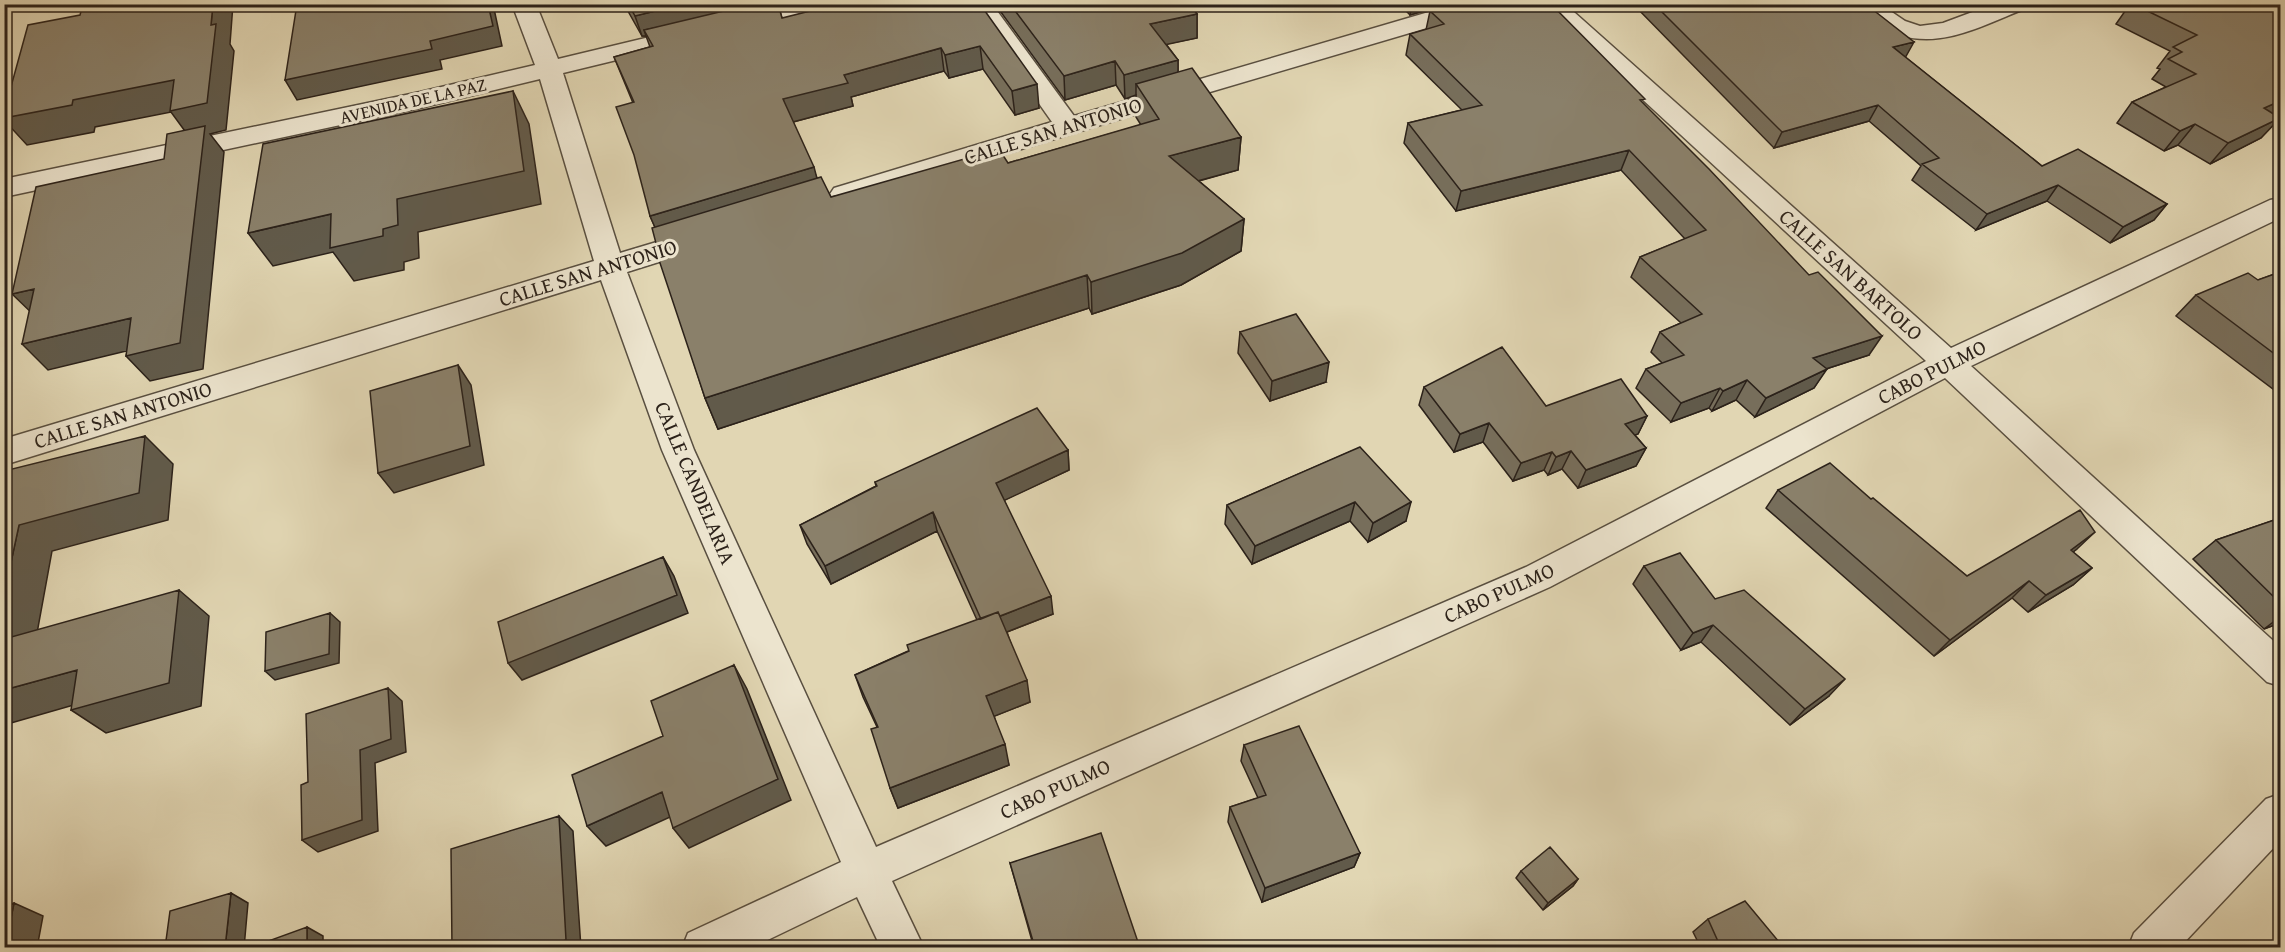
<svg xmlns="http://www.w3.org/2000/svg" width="2285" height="952" font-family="'Gentium Book Plus',serif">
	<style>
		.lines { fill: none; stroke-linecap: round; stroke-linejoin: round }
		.minor-casing { stroke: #594f40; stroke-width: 3 }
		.minor { fill: #ece4ce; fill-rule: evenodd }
		.wall { fill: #776e5b; stroke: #2c221a; stroke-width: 1.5 }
		.shaded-wall { fill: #615a4a; stroke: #2c221a; stroke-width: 1.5 }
		.building { fill: #8a806a; stroke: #2c221a; stroke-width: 1.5 }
		.labels { text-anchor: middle; stroke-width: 6; stroke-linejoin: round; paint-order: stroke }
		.far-street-label { font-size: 18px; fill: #2c221a; stroke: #ece4ce }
		.street-label { font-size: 21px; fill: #2c221a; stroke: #ece4ce }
	</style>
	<rect width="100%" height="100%" fill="#e1d6b3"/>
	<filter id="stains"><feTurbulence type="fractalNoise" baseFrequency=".00333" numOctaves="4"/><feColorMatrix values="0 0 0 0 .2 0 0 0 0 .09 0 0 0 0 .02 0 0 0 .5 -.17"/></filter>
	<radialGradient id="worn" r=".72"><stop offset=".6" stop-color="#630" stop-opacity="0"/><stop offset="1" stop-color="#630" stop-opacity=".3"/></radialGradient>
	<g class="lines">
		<defs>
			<path id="minor" d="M512 4H536L558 59 787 4H830L827 9 563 73 620 253 700 229 710 232 714 239 710 246 627 272 694 450 876 847 1526 567 1926 361 1539 4H1565L1951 348 2270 200 2280 198V218L1971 366 2280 647V686L2267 682 1945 378 1550 587 892 881 924 948H881L857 897 751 948H682L688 933 841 862 662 450 601 280 4 465V439L594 261 540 79 420 108 4 197V179L420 92 535 65Z
				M969 4H992L1074 116 1456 4H1494L1491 9 1176 102 854 200 844 203 834 200 830 194 834 188 1052 122Z
				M1853 4H1880L1905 21 1920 26 1943 23 1994 4H2027L2024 9C1974 29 1925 58 1874 22 1866 17 1858 12 1853 4Z
				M2280 794V841L2179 948H2128L2134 933 2266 799Z"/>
		</defs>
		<use href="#minor" class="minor-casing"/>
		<use href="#minor" class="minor"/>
	</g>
	<path class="wall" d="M624 4H778L782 18 980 4 1039 108 1015 115 983 69 949 78 944 71 851 97 853 106 793 122 817 178 831 197 1008 163 1141 125 1136 117V95L1125 99 1116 85 1065 100 995 4H1190L1197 14V38L1166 44 1178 60V72L1241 137 1238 170 1199 181 1244 219 1241 251 1181 285 1092 314 1089 308 718 429 705 398 657 247 655 227 650 216 633 103 614 57 650 47 646 36H642Z
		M1399 4H1448L1410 15Z
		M1633 4H1858L1905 57 2042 166 2167 204 2154 220 2110 243 2047 201 1976 230 1912 180 1921 166 1869 121 1774 148Z
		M2130 4H2280L2276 116 2280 118 2261 138 2210 164 2178 145 2164 151 2117 123 2132 102 2166 87 2152 79 2160 69 2157 68 2170 51 2116 24Z
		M1430 11 1643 103 1869 355 1826 369 1814 388 1755 417 1736 400 1712 411 1709 408 1671 422 1636 388 1646 369 1662 363 1651 352 1660 332 1681 323 1631 277 1640 257 1685 239 1621 170 1456 211 1404 143 1408 123 1462 110 1406 55 1410 34 1426 30Z
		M2280 272V390L2277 392 2176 316 2196 295 2258 280Z
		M1240 332 1326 382 1270 401 1238 353Z
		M1424 387 1546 406 1647 416 1638 434 1635 435 1646 448 1636 466 1578 488 1562 469 1548 475 1544 470 1513 481 1483 442 1454 452 1419 405Z
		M1068 450 1069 470 1004 500 1053 614 1007 632 1030 702 994 716 1009 765 898 808 890 788 877 727 863 697 855 675 977 620 937 531 831 584 807 544 800 525 876 486 875 482Z
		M1352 451 1406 521 1368 542 1350 521 1252 564 1225 524 1227 505Z
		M1778 490 1871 499 1967 576 2077 549 2073 552 2092 568 2073 585 2028 612 2012 598 1934 656 1766 508Z
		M2280 518V623L2264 629 2193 559 2216 540Z
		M1644 566 1715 599 1829 696 1790 725 1701 642 1681 650 1633 584Z
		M1244 745 1360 853 1354 867 1262 902 1228 822 1230 807 1258 798 1241 761Z
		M1010 863 1140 948H1034Z
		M1521 871 1578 879 1573 886 1543 910 1516 878Z
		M1708 919 1784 948H1701L1693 932Z"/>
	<path class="shaded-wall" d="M213 4H233L230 44 234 51 226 130 210 134 224 152 203 369 150 381 126 356 190 138 171 112 95 127 94 132 27 145 4 120V118L211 25Z
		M488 4H493L502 46 440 60 442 69 297 100 285 80 430 41Z
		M684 4H775L644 30 646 36H642L635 16Z
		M1412 4H1448L1410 15Z
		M1197 14V38L1150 48V24Z
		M1914 42 1905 58 1893 47Z
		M980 46 983 69 949 78 945 55Z
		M941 48 944 71 851 97 853 106 789 123 783 99 844 75Z
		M1178 60V83L1136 84V95L1125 99 1124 75Z
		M1115 61 1116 85 1065 100 1064 76Z
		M1037 84 1039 108 1015 115 1012 91Z
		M513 91 529 124 541 204 418 232 419 258 404 262V270L354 281 333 252 273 266 248 233 331 214 383 229 397 199Z
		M2280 101V114L2246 129 2264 108Z
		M1878 105 1869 121 1774 148 1782 132Z
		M2280 118 2261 138 2210 164 2228 143Z
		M2195 124 2178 145 2164 151 2180 131Z
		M1241 137 1238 170 1168 189 1169 156Z
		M1629 150 1621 170 1456 211 1461 191Z
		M814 167 820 190 660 239 650 216Z
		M2058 185 2047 201 1976 230 1987 214Z
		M2167 204 2154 220 2110 243 2123 227Z
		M1244 219 1241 251 1181 285 1092 314 1091 282Z
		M1087 275 1089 308 718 429 705 398Z
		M34 289 38 319 12 294Z
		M131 318 155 344 48 370 22 344Z
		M1882 336 1869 355 1801 377 1813 358Z
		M1329 362 1326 382 1270 401 1272 381Z
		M458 365 471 385 484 465 394 493 378 473Z
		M1827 369 1814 388 1755 417 1766 398Z
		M1747 380 1736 400 1712 411 1723 391Z
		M1720 388 1709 408 1671 422 1681 403Z
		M1647 416 1638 434 1616 442 1625 424Z
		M1489 423 1483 442 1454 452 1460 434Z
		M145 436 173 464 168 520 52 551 31 666 4 648V595L19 525Z
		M1646 448 1636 466 1578 488 1586 470Z
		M1068 450 1069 470 999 503 996 483Z
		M1571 451 1562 469 1548 475 1556 457Z
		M1552 452 1544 470 1513 481 1521 463Z
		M1355 502 1350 521 1252 564 1255 546Z
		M1411 502 1406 521 1368 542 1373 523Z
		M933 512 937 531 831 584 825 566Z
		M2095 532 2077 549 2053 567 2071 550Z
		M663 557 674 576 688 613 522 680 508 663Z
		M2092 568 2073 585 2028 612 2046 595Z
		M2029 581 2012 598 1934 656 1950 640Z
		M179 590 209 616 201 706 106 733 71 710Z
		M1051 596 1053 614 986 640 983 623Z
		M330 613 340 622 339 663 275 680 265 671Z
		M2280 617V623L2264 629Z
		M1713 625 1701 642 1681 650 1693 633Z
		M734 665 747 689 791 800 689 848 673 828Z
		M77 670 112 694 4 725V690Z
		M1845 679 1829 696 1790 725 1805 709Z
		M1027 680 1030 702 990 718 986 696Z
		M388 688 402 701 406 752 375 763 378 831 318 852 302 840 360 750Z
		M1005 744 1009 765 898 808 890 788Z
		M662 792 679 813 606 846 587 826Z
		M559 816 573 831 581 948H541Z
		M1360 853 1354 867 1262 902 1265 888Z
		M1578 879 1573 886 1543 910 1548 903Z
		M231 893 248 903 244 948H225Z
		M14 903 43 916 37 948H5Z
		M307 927 323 936V948H307Z
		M346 943 354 948H346Z"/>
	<path class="building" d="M83 4H213L211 25 216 24 207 103 170 111 174 80 73 100 72 105 4 118V112L28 25 80 15Z
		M297 4H488L493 26 430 41 432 49 285 80Z
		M628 4H684L635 16Z
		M753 4H778L782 18 838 4H980L1037 84 1012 91 980 46 945 55 941 48 844 75 848 83 783 99 814 167 650 216 634 155 616 107 634 102 614 57 653 46 644 30Z
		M1010 4H1190L1197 14 1150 24 1178 60 1124 75 1115 61 1064 76Z
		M1452 4H1551L1645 99 1640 100 1709 169 1809 275 1818 272 1882 336 1813 358 1827 369 1766 398 1747 380 1723 391 1720 388 1681 403 1646 369 1684 355 1660 332 1702 314 1640 257 1706 230 1629 150 1461 191 1408 123 1482 105 1410 34 1444 24 1430 11Z
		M1654 4H1858L1866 11 1872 9 1914 42 1893 47 2042 166 2078 149 2167 204 2123 227 2058 185 1987 214 1922 164 1939 158 1878 105 1782 132Z
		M2133 4H2280V101L2264 108 2280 118 2228 143 2195 124 2180 131 2132 102 2196 74 2168 59 2182 52 2173 47 2197 35Z
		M1192 68 1241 137 1169 156 1244 219 1182 253 1091 282 1087 275 705 398 655 248 657 247 652 228 821 177 831 197 999 149 1008 163 1159 119 1136 84Z
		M513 91 524 171 397 199 398 225 383 229V236L330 248 331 214 248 233 263 144Z
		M205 126 180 343 126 356 131 318 22 344 34 289 12 294 36 187 164 159 167 134Z
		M2280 272V358L2196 295 2248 273 2258 280Z
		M1296 314 1329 362 1272 381 1240 332Z
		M1502 347 1546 406 1621 379 1647 416 1625 424 1646 448 1586 470 1571 451 1556 457 1552 452 1521 463 1489 423 1460 434 1424 387Z
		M458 365 470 446 378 473 370 391Z
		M1037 408 1068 450 996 483 1051 596 1000 616 998 612 981 619 933 512 825 566 800 525 877 486 875 482Z
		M145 436 139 493 19 525 4 595V471Z
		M1360 447 1411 502 1373 523 1355 502 1255 546 1227 505Z
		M1830 463 1871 499 1873 498 1967 576 2080 510 2095 532 2071 550 2092 568 2046 595 2029 581 1950 640 1778 490Z
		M2280 518V603L2216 540Z
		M1680 553 1715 599 1744 590 1845 679 1805 709 1713 625 1693 633 1644 566Z
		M663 557 677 595 508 663 498 622Z
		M179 590 169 683 71 710 77 670 4 690V639Z
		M998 612 1027 680 986 696 1005 744 890 788 871 729 878 727 855 675 909 651 907 645Z
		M330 613 329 654 265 671 266 632Z
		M734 665 778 779 673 828 662 792 587 826 572 775 663 736 651 701Z
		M388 688 391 739 360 750 362 820 302 840 301 785 308 782 306 714Z
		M1299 726 1360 853 1265 888 1230 807 1266 795 1244 745Z
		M559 816 566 940 541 948H452L451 849Z
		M1101 833 1140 948H1035L1010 863Z
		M1550 847 1578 879 1548 903 1521 871Z
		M231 893 225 948H165L170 911Z
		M1745 901 1784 948H1721L1708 919Z
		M14 903 5 948H4V906Z
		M307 927V948H249Z
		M346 943V948H333Z"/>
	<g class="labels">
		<g class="far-street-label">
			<text transform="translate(413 101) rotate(-13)" y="6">AVENIDA DE LA PAZ</text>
		</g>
		<g class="street-label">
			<text transform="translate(1053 131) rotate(-17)" y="7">CALLE SAN ANTONIO</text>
			<text transform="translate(588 273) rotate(-17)" y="7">CALLE SAN ANTONIO</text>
			<text transform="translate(1851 275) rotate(42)" y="7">CALLE SAN BARTOLO</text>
			<text transform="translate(1932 372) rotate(-27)" y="7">CABO PULMO</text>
			<text transform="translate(123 415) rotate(-17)" y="7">CALLE SAN ANTONIO</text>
			<text transform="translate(695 483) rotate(67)" y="7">CALLE CANDELARIA</text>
			<text transform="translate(1499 593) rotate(-24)" y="7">CABO PULMO</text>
			<text transform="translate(1055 789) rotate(-24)" y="7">CABO PULMO</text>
		</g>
	</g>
	<rect width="2285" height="952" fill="none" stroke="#e1d6b3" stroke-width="24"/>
	<rect x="6" y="6" width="2273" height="940" fill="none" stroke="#2c221a" stroke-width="3"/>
	<rect x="12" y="12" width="2261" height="928" fill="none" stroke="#2c221a" stroke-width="1.5"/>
	<rect width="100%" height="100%" filter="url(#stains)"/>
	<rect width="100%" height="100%" fill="url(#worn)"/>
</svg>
